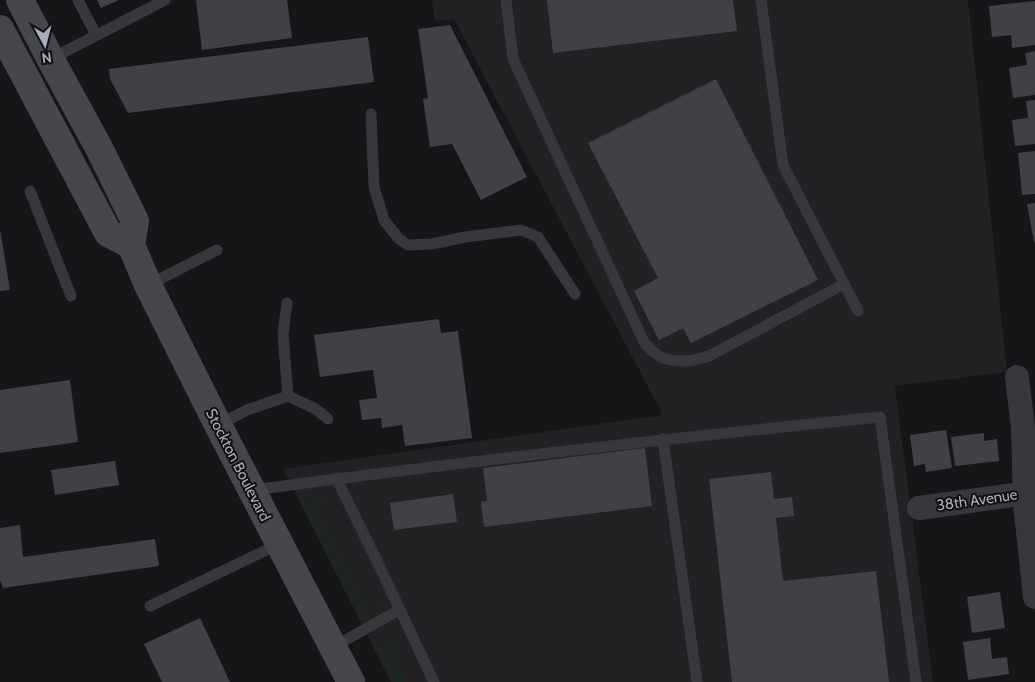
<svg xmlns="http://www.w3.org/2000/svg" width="1035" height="682" font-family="Cabin,sans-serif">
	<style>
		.built { fill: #222225 }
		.green { fill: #1e261f }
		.building { fill: #404145 }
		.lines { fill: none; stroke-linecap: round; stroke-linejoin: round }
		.lane { stroke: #37383d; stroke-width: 11 }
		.street { stroke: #37383d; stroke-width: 24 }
		.secondary { stroke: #45474d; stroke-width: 28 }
		.labels { text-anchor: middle; stroke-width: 4; stroke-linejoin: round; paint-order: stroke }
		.street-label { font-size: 15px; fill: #a8adb8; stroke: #111113 }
	</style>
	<rect width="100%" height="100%" fill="#161618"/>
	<path class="built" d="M432 0H968L1007 372 895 386 933 682H391L283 469 663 415 454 19 435 21Z"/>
	<path class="green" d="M320 494 328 498 319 511 369 609 379 600 380 608 360 618 301 504Z
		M394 638 403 641 394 657 407 682H392L375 647Z"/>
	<path class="building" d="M97 0H119L101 8Z
		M196 0H287L292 38 202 50Z
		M547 0H733L737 31 553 53Z
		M1035 1V45L1012 48 1011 35 992 37 989 6Z
		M450 25 527 177 481 200 452 144 430 147 423 99 428 98 418 29Z
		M368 37 374 82 128 113 110 79 109 69Z
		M1035 51V95L1013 98 1009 68 1027 65 1025 53Z
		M716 79 818 280 691 343 683 328 659 340 634 291 658 278 588 143Z
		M1035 100V144L1015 146 1012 120 1028 118 1026 101Z
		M1035 151V194L1022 195 1018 153Z
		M1035 203V242H1034L1027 204Z
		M0 229 10 290 0 291Z
		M439 319 441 333 458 331 472 438 405 446 402 425 382 428 381 418 362 420 359 400 377 398 373 370 320 377 314 335Z
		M70 380 78 442 0 453V390Z
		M946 430 952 468 926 472 925 464 914 466 910 435Z
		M984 433V441L997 439 999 461 955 466 951 437Z
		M645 448 652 506 484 527 481 502 487 501 483 468Z
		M115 461 119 485 55 495 51 470Z
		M771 472 774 499 792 497 794 516 776 518 783 581 876 571 889 682H732L709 479Z
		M453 494 457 522 394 530 390 503Z
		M20 525 23 557 155 539 159 566 3 588 0 580V528Z
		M1000 592 1005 628 972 633 967 597Z
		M200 618 230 682H162L144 644Z
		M990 638 992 659 1007 657 1009 674 968 680 963 642Z"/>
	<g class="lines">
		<path class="lane" d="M78 0 96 35
			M506 0 513 59 645 344C650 348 656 355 661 357 677 364 694 361 709 356L844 284
			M761 0 783 165 858 311
			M52 60 66 51 165 0
			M371 114 374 187 384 220 398 238 408 245 432 244 465 237 521 230 538 237 575 294
			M30 191 71 296
			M148 285 217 250
			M288 396 316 409 328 419
			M218 425 247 410 288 396 283 334 287 303
			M663 439 697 682
			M336 478 376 559 434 682
			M253 490C462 462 671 438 880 417L916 682
			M150 606 279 544
			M333 647 399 610"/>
		<path class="street" d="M1017 377 1023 428 1025 503 1035 597
			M919 508 1035 492"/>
		<path class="secondary" d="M20 0 51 60 99 148 135 221 131 245 148 285 218 425 351 682
			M0 29 108 233 131 245"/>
	</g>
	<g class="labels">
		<g class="street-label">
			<text transform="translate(238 465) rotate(63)" y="5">Stockton Boulevard</text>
			<text transform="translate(977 500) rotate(-8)" y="5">38th Avenue</text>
		</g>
	</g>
	<g transform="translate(45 45) rotate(173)" stroke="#111113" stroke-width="4" paint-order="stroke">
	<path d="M0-4L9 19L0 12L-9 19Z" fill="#a8adb8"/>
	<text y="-8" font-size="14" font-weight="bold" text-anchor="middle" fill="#a8adb8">N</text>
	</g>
</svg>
